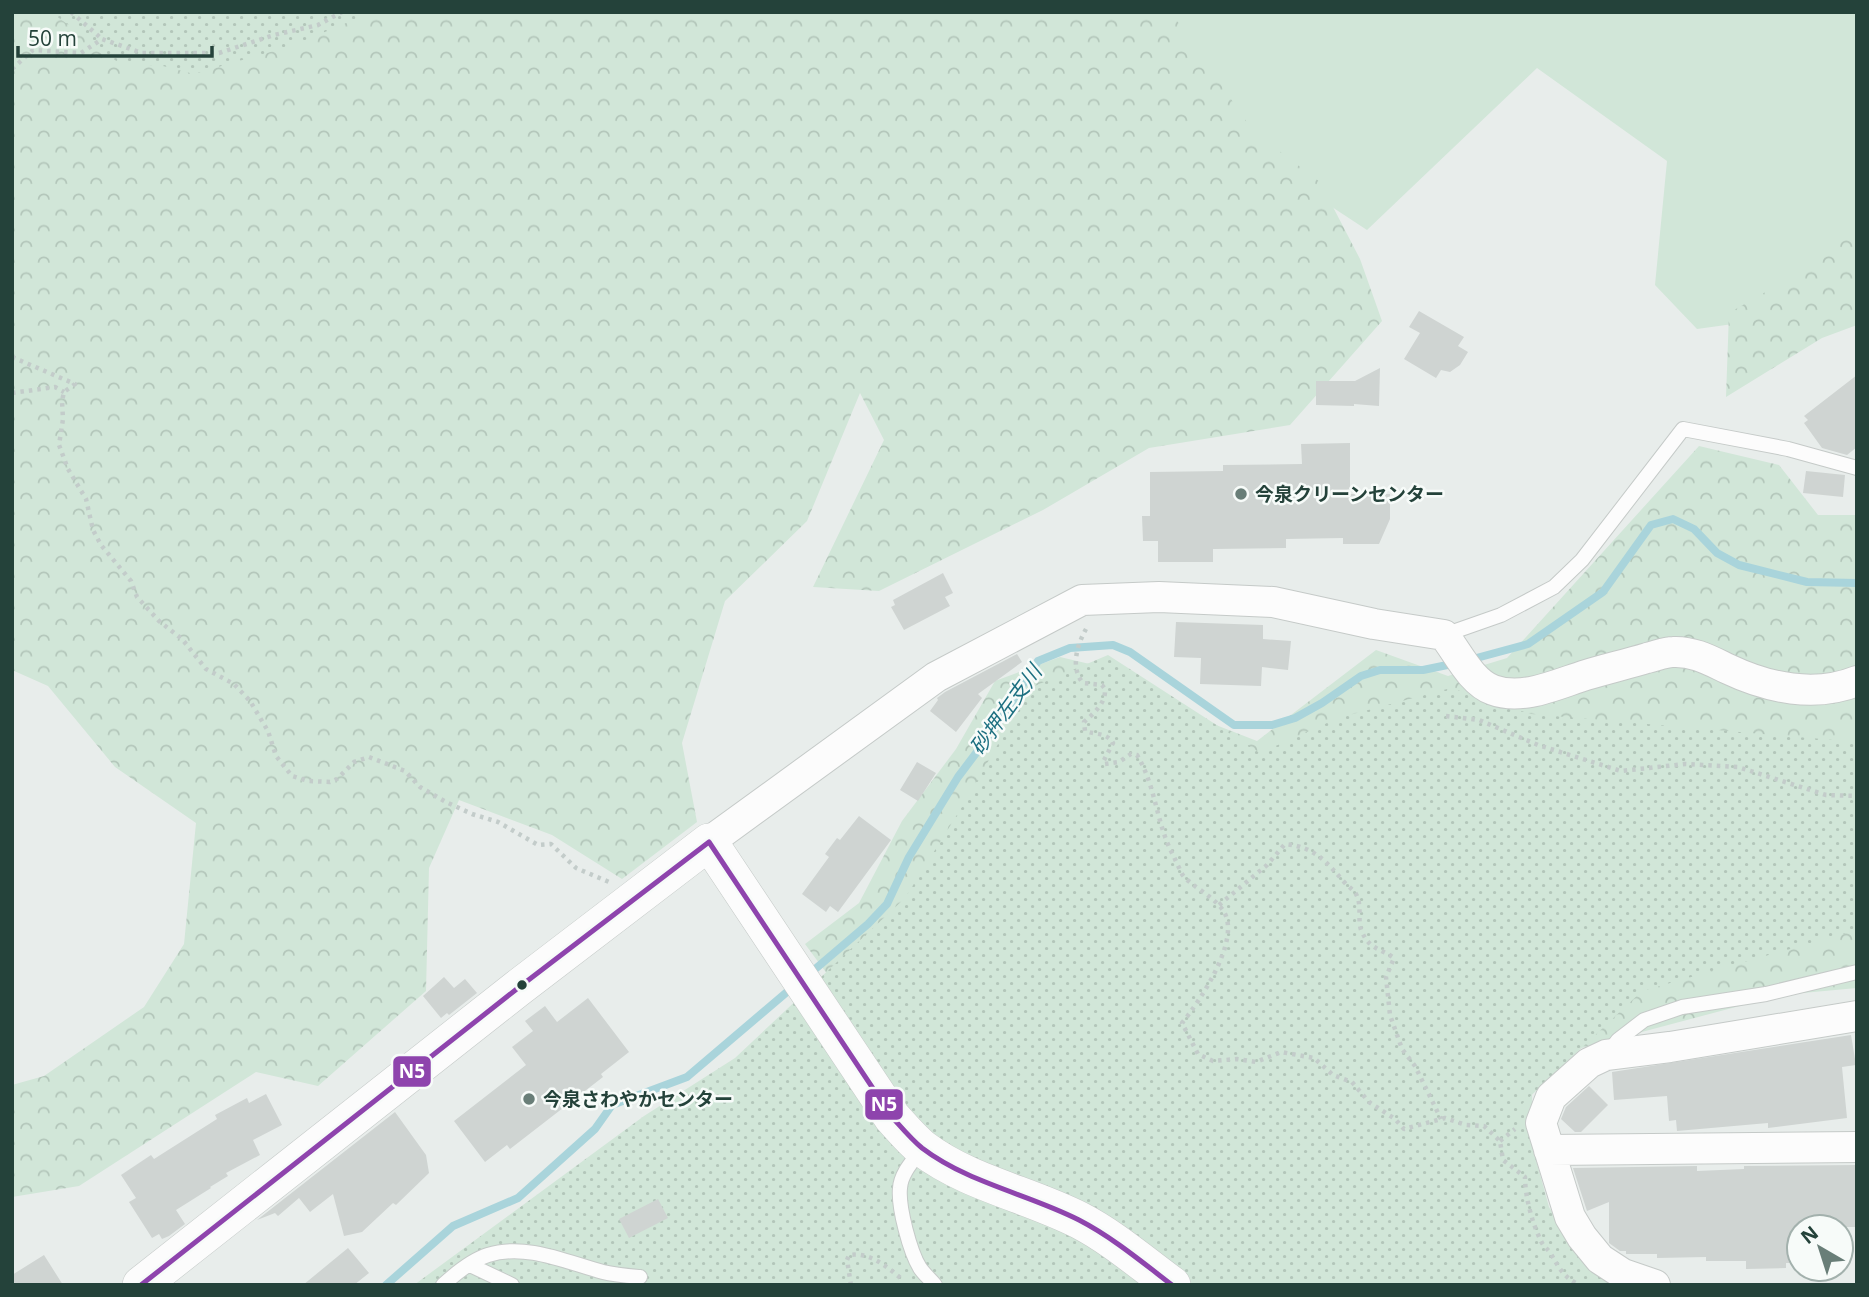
<svg xmlns="http://www.w3.org/2000/svg" width="1869" height="1297" font-family="'Open Sans','Noto Sans JP',sans-serif">
	<style>
		.grass { fill: #d1e6d8 }
		.forest { fill: url(#forest-crowns) }
		.park { fill: url(#park-dots) }
		.lines { fill: none; stroke-linecap: round; stroke-linejoin: round }
		.stream { stroke: #a9d4db; stroke-width: 8 }
		.building { fill: #cfd4d2 }
		.service-casing { stroke: #c5cac8; stroke-width: 16 }
		.minor-casing { stroke: #c5cac8; stroke-width: 32 }
		.tertiary-casing { stroke: #c5cac8; stroke-width: 38 }
		.path { stroke: #c3ccca; stroke-width: 4.5; stroke-dasharray: 3.5 5; stroke-linecap: butt }
		.service { stroke: #fcfcfc; stroke-width: 14 }
		.minor { stroke: #fcfcfc; stroke-width: 30 }
		.tertiary { stroke: #fcfcfc; stroke-width: 37 }
		.bus-1-casing { stroke: #f7fbf9; stroke-width: 10 }
		.bus-1 { stroke: #8e44ad; stroke-width: 5 }
		.poi-dot { fill: #697e78; stroke: #f7fbf9; stroke-width: 2.5 }
		.bus-dot { fill: #24423a; stroke: #f7fbf9; stroke-width: 2.5 }
		.labels { text-anchor: middle; stroke-width: 5; stroke-linejoin: round; paint-order: stroke }
		.poi-label { font-size: 19px; font-weight: bold; fill: #24423a; stroke: #f7fbf9; text-anchor: start }
		.water-label { font-size: 21px; font-style: italic; fill: #1c6f80; stroke: #f7fbf9 }
		.line-badge { stroke: #f7fbf9; stroke-width: 2.5 }
		.badge-label { font-size: 19px; text-anchor: middle; font-weight: bold; fill: #fff }
	</style>
	<defs>
		<pattern id="forest-crowns" width="20" height="18" patternUnits="userSpaceOnUse" patternTransform="scale(1.75)"><rect width="20" height="18" fill="#d1e6d8"/><path d="M2 6a3 3 0 1 1 6 0M12 15a3 3 0 1 1 6 0" fill="none" stroke="#b3c6ba"/></pattern>
		<pattern id="park-dots" width="8" height="8" patternUnits="userSpaceOnUse" patternTransform="scale(1.75)"><rect width="8" height="8" fill="#d1e6d8"/><path d="M2 2h.1M6 6h.1" fill="none" stroke="#b3c6ba" stroke-width="1.8" stroke-linecap="round"/></pattern>
	</defs>
	<rect width="100%" height="100%" fill="#e8edeb"/>
	<path class="grass" d="M1146 12H1857V284L1806 314 1697 329 1655 285 1667 161 1537 68 1367 230 1259 159Z"/>
	<path class="forest" d="M12 12H1171L1253 131 1320 182 1360 259 1382 321 1290 425 1149 448 1043 510 879 591 813 587 884 440 860 393 807 521 725 601 682 743 697 822 622 879 552 835 459 800 429 868 426 991 318 1086 256 1072 79 1186 12 1197V1085L44 1076 144 1007 184 944 196 823 115 767 48 686 12 670Z
		M1857 219V325L1822 338 1726 397 1729 313 1774 287Z
		M1699 446 1779 465 1818 515H1857V988L1781 995 1574 1050 1532 1091 1533 1177 853 1009 805 944 859 903 902 821 956 749 995 681 1060 657 1111 669 1198 718 1257 741 1376 650 1448 676 1507 658Z"/>
	<path class="park" d="M51 12H373L291 46 194 74 163 66 119 63Z
		M1108 655 1260 753 1338 718 1451 688 1531 714 1857 742V930L1642 991 1521 1105 1549 1207 1579 1256 1625 1285H414L644 1116 735 1058 905 898 965 802 1030 688Z"/>
	<g class="lines">
		<path class="stream" d="M1469 660 1528 644 1603 592 1651 525 1673 519 1694 529 1717 553 1739 565 1807 582 1857 583
			M807 976 868 924 887 904 909 857 958 777 995 728 1038 661 1070 648 1113 645 1130 652 1234 725H1272L1295 718 1322 703 1361 676 1380 670H1423L1457 663
			M386 1285 453 1226 518 1198 595 1129 612 1105 687 1077 794 986"/>
	</g>
	<path class="building" d="M1419 311 1464 337 1458 346 1468 352 1460 365 1450 372 1441 370 1436 378 1404 359 1420 333 1409 327Z
		M1380 368 1379 406 1354 404V406L1316 405V381H1355Z
		M1857 375V447L1847 455 1822 448 1804 423 1808 420 1804 416Z
		M1350 443V494H1390V519L1379 544H1343V538L1286 539V548L1213 549V562H1158V541H1143L1142 516H1150V472L1223 471V465L1302 464 1301 444Z
		M1806 471 1845 475 1843 497 1803 493Z
		M943 573 953 593 945 597 950 606 904 630 891 607 895 605 893 600Z
		M1176 622 1263 625V639L1291 641 1288 670 1262 667 1261 686 1200 684 1201 658 1174 657Z
		M1017 654 1022 662 978 694 982 698 956 732 930 711 938 700 937 698 945 692Z
		M917 762 936 773 918 801 900 790Z
		M859 816 891 840 838 912 830 906 826 912 802 894 829 857 825 854 837 838 840 840Z
		M444 977 454 988 465 979 477 993 449 1015 447 1013 441 1018 423 996Z
		M588 998 629 1052 601 1074 603 1077 510 1149 507 1145 485 1162 454 1121 526 1065 512 1047 533 1031 525 1021 545 1006 557 1022Z
		M1851 1035 1856 1065 1842 1067 1847 1118 1768 1128V1123L1677 1131 1676 1120 1669 1121 1667 1096 1614 1100 1612 1072Z
		M1589 1086 1608 1105 1581 1132H1575L1561 1119 1566 1107Z
		M266 1094 282 1125 253 1140 260 1155 226 1173 228 1176 210 1187 211 1188 176 1210 185 1224 169 1236 162 1239 159 1234 152 1238 129 1202 136 1198 121 1175 151 1155 154 1159 217 1119 215 1115 247 1098 249 1103Z
		M395 1112 426 1155 429 1173 396 1205 393 1203 362 1232 344 1236 333 1194 310 1212 299 1198 278 1216 275 1213 257 1220Z
		M1857 1165V1227H1799V1263H1786V1268L1746 1269V1261H1706V1257L1657 1258V1254H1626V1251H1620L1609 1243V1202L1587 1211 1573 1168 1697 1166V1171L1744 1169V1166Z
		M658 1199 668 1218 629 1238 619 1219Z
		M348 1248 369 1273 354 1285H303Z
		M44 1255 63 1285H12V1275Z"/>
	<g class="lines">
		<defs>
			<path id="service" d="M1444 635 1501 615 1554 587 1582 560 1683 429 1788 449 1857 468
				M1609 1052 1618 1040 1644 1020 1682 1007 1766 994 1857 972
				M921 1150C913 1161 901 1173 900 1188 898 1207 910 1252 920 1268 924 1274 930 1279 935 1285
				M470 1265 512 1285
				M443 1285C455 1274 472 1260 488 1255 526 1243 566 1262 603 1272 615 1275 628 1276 640 1277"/>
			<path id="minor" d="M709 842 936 677 1082 600 1159 597 1273 602 1374 624 1444 635C1458 653 1471 682 1493 690 1523 701 1557 684 1586 675 1606 669 1627 664 1647 658 1656 656 1665 652 1673 652 1694 651 1711 661 1728 669 1768 688 1815 698 1857 681
				M1549 1150 1857 1147
				M1655 1285 1623 1274 1600 1259 1582 1237 1570 1217 1541 1123 1551 1097 1589 1063 1606 1055 1670 1047 1857 1016"/>
			<path id="tertiary" d="M141 1285 518 988 709 842 892 1117C902 1128 911 1139 922 1148 968 1183 1028 1194 1079 1220 1112 1237 1142 1263 1172 1285"/>
		</defs>
		<use href="#service" class="service-casing"/>
		<use href="#minor" class="minor-casing"/>
		<use href="#tertiary" class="tertiary-casing"/>
		<path class="path" d="M71 12 102 39
			M12 69 33 50 81 53 102 39 142 53H219L274 35 318 25 342 12
			M12 357 75 384 64 392 62 401 63 419 59 445 68 469 86 499 93 530 101 545 131 581 137 597 159 621 182 639 206 669 234 684 250 701 268 731 276 756 292 776 308 781 330 782 337 779 354 762 369 757 405 771 420 787 446 802 472 814 498 822 538 845 551 844 576 868 609 882
			M12 393 55 387 64 392
			M1086 629C1077 645 1070 668 1083 683L1102 685 1105 689C1106 703 1094 713 1084 722L1085 731C1096 735 1106 732 1113 743L1103 762 1105 764 1119 762 1131 754 1137 755C1156 786 1156 823 1173 855 1176 861 1179 868 1182 874 1188 884 1213 896 1222 909 1244 936 1200 1001 1182 1023L1198 1054 1213 1061 1237 1059 1256 1062 1281 1052 1314 1058 1333 1075 1352 1082 1369 1102 1395 1119 1404 1129 1445 1118 1466 1125 1484 1126 1500 1141 1503 1160 1525 1177C1525 1196 1532 1223 1541 1241 1543 1246 1548 1249 1551 1254 1559 1268 1564 1278 1580 1285
			M1446 716 1479 720 1538 745 1621 771 1685 764 1738 767 1826 795 1857 796
			M1219 905 1267 865 1285 844C1316 847 1327 863 1346 884 1350 888 1355 891 1357 896 1362 907 1357 923 1362 932 1370 950 1382 949 1394 958L1386 977 1390 1015 1402 1049 1415 1066 1441 1119
			M1500 1141 1515 1129
			M851 1285 847 1260 849 1255C871 1252 887 1267 903 1280"/>
		<use href="#service" class="service"/>
		<use href="#minor" class="minor"/>
		<use href="#tertiary" class="tertiary"/>
		<defs>
			<path id="bus-1" d="M141 1285 518 988 709 842 892 1117C902 1128 911 1139 922 1148 968 1183 1028 1194 1079 1220 1112 1237 1142 1262 1172 1285"/>
		</defs>
		<use href="#bus-1" class="bus-1-casing"/>
		<use href="#bus-1" class="bus-1"/>
	</g>
	<g class="poi-dot">
		<circle cx="1241" cy="494" r="7"/>
		<circle cx="529" cy="1099" r="7"/>
	</g>
	<circle class="bus-dot" cx="522" cy="985" r="6"/>
	<g class="labels">
		<g class="poi-label">
			<text x="1255" y="501">今泉クリーンセンター</text>
			<text x="543" y="1106">今泉さわやかセンター</text>
		</g>
		<g class="water-label">
			<text transform="translate(1006 710) rotate(-54)" y="7">砂押左支川</text>
		</g>
	</g>
	<g class="line-badge">
		<rect x="392" y="1055" width="40" height="33" rx="7" fill="#8e44ad"/>
		<rect x="864" y="1088" width="40" height="33" rx="7" fill="#8e44ad"/>
	</g>
	<g class="badge-label">
		<text x="412" y="1078">N5</text>
		<text x="884" y="1111">N5</text>
	</g>
	<rect width="1869" height="1297" fill="none" stroke="#24423a" stroke-width="28"/>
	<g transform="translate(1820 1248) rotate(321)"><circle r="33" fill="#f7fbf9" stroke="#a3b1ad" stroke-width="2"/>
	<path d="M0-5L12 26L0 18L-12 26Z" fill="#697e78"/>
	<text y="-10" font-size="19" font-weight="bold" text-anchor="middle" fill="#24423a">N</text>
	</g>
	<path d="M18 46v10h194v-10" fill="none" stroke="#24423a" stroke-width="3.5"/>
	<text x="28" y="46" font-size="21" fill="#24423a" stroke="#f7fbf9" stroke-width="5" paint-order="stroke">50 m</text>
</svg>
